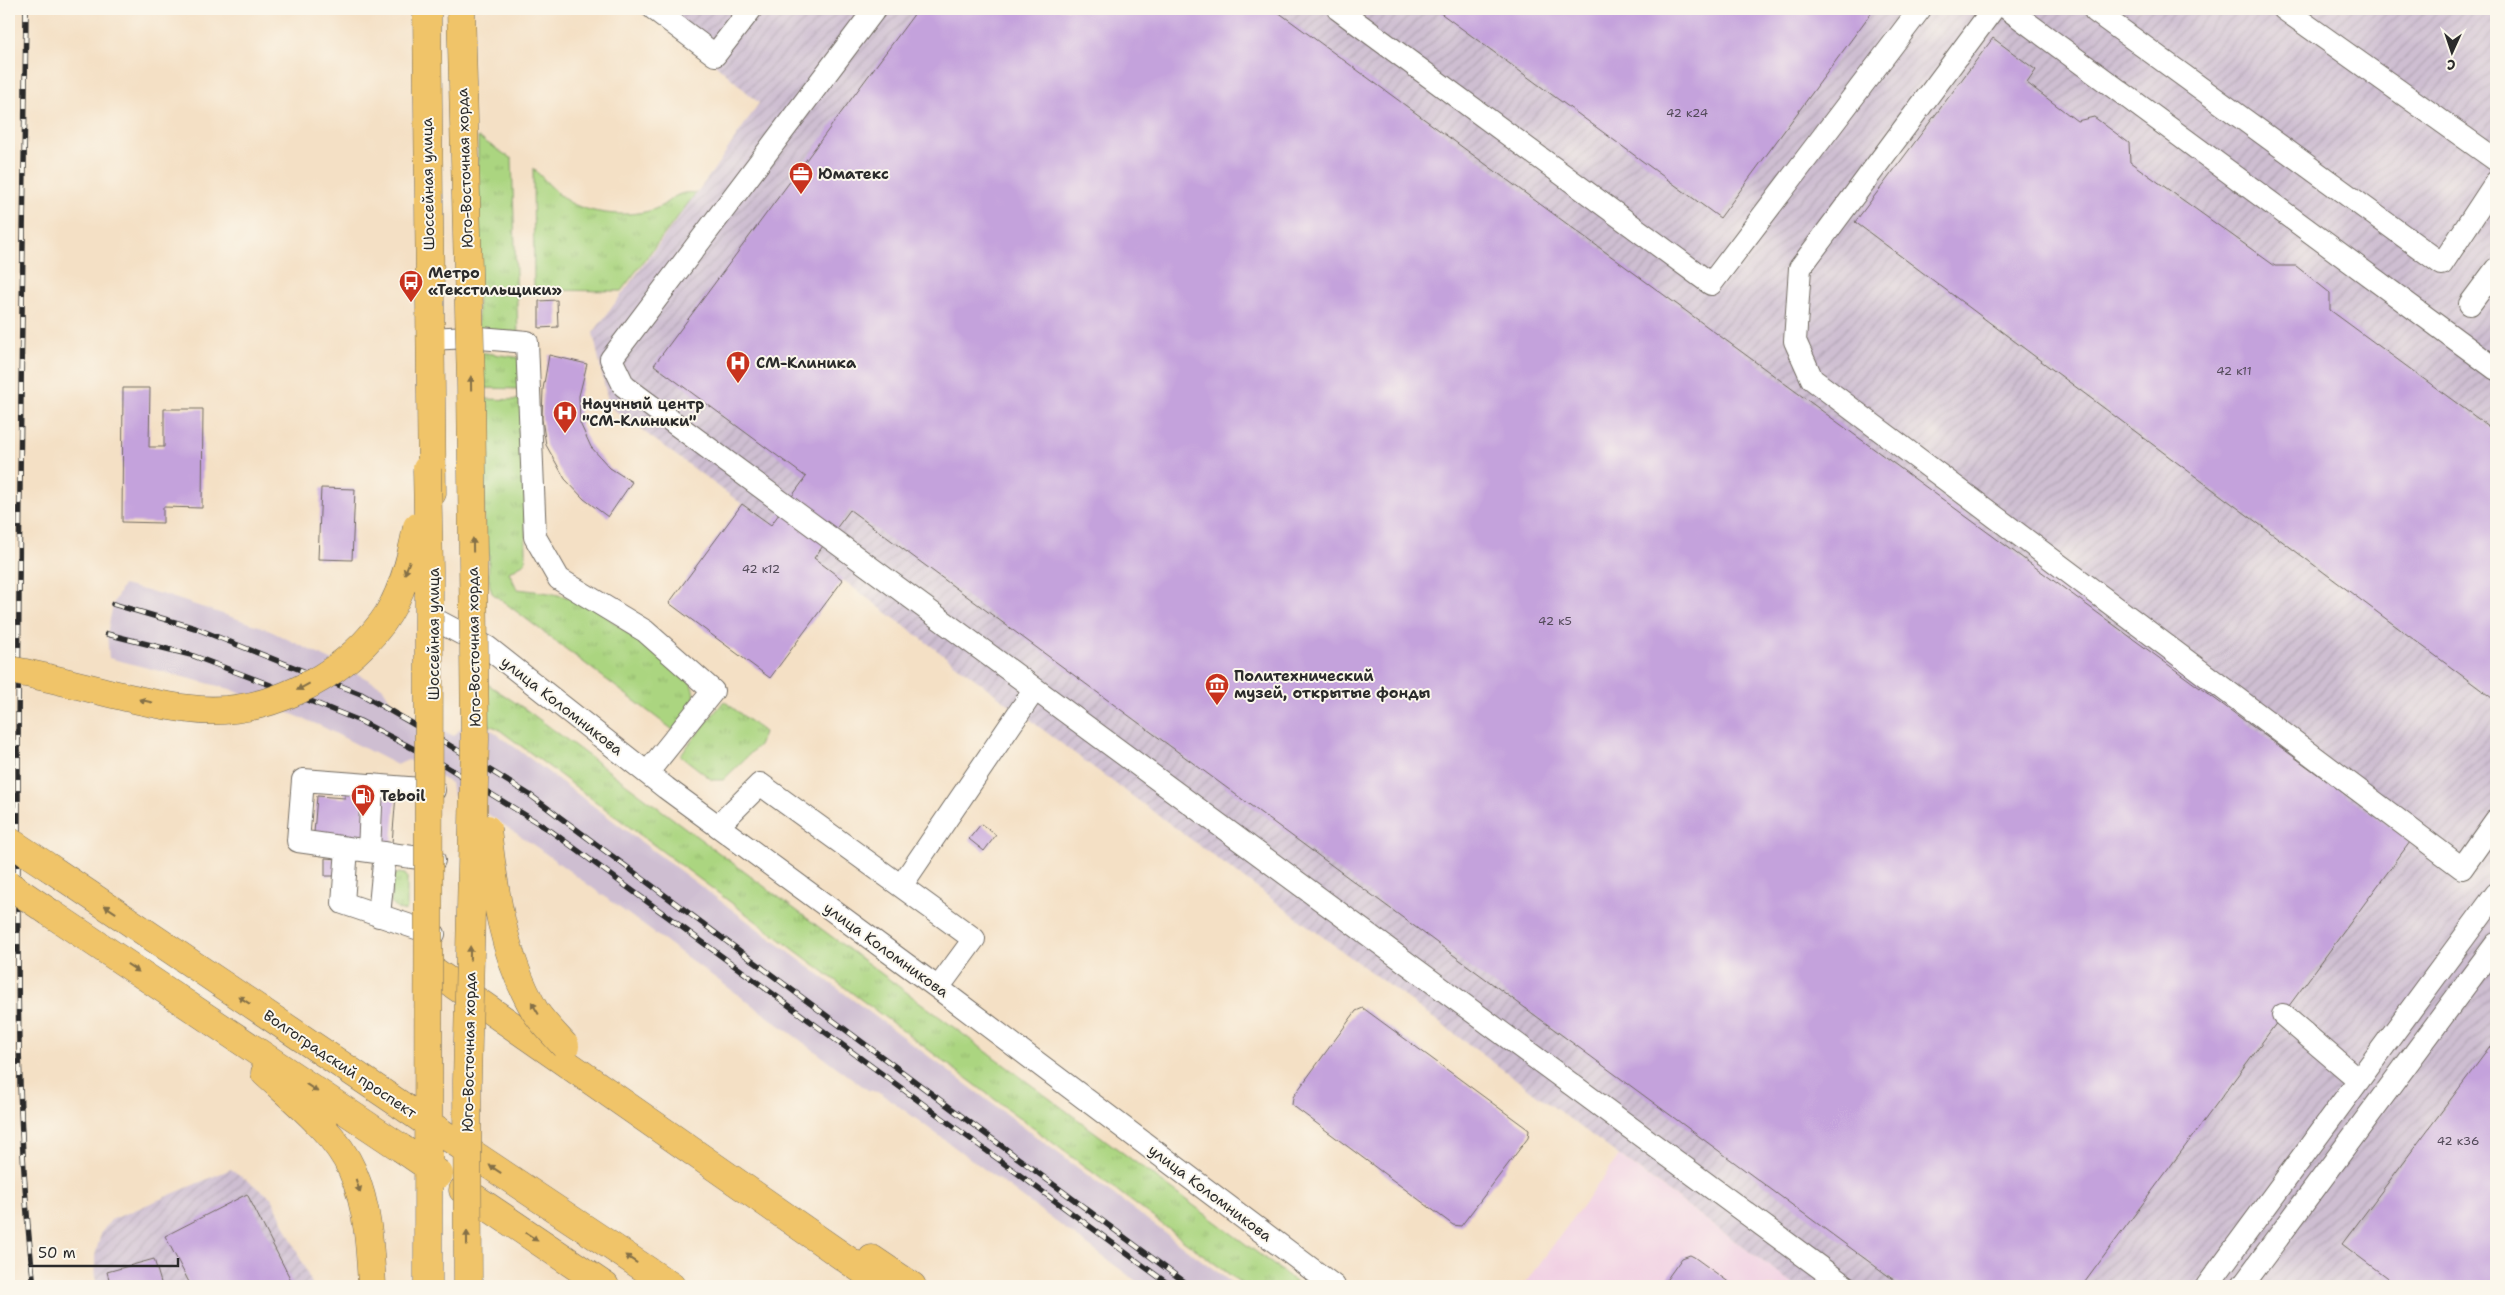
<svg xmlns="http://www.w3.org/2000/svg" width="2505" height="1295" font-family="'Shantell Sans',sans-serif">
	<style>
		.built { fill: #f1d0e3 }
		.industrial { fill: url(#industrial-furrows) }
		.railway { fill: #cebed1 }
		.grass { fill: url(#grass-tufts); stroke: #6b8056 }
		.building { fill: #c4a2dc }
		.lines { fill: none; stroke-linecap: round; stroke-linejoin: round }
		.minor-casing { stroke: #716a61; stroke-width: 24 }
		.major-casing { stroke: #716a61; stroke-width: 29 }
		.minor { stroke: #fff; stroke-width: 22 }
		.major { stroke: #f0c469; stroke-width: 28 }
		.rail-casing { stroke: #2b2b2b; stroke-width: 5.5 }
		.rail { stroke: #fbf7ec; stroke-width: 4; stroke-dasharray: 11; stroke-linecap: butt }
		.major-bridge-casing { stroke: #716a61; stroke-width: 29; stroke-linecap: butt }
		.major-bridge { stroke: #f0c469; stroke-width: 28 }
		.oneway { fill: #847047 }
		.labels { text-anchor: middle; stroke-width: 4; stroke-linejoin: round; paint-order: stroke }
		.number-label { font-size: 12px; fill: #514957 }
		.street-label { font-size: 15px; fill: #2b2b2b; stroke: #fbf7ec }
		.poi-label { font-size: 15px; font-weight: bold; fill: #2b2b2b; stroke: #fbf7ec; text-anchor: start }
	</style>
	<defs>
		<pattern id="industrial-furrows" width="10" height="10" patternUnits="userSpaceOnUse" patternTransform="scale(1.25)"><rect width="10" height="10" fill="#cebed1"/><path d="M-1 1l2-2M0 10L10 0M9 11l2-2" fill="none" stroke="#b1a3b4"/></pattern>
		<pattern id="grass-tufts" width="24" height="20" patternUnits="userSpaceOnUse" patternTransform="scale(1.25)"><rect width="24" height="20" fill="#abd580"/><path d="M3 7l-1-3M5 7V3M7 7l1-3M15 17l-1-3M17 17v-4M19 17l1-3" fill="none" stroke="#93b76f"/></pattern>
	</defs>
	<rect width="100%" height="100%" fill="#fbf7ec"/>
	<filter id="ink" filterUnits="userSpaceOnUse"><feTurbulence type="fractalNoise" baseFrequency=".02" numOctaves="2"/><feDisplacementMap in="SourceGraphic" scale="10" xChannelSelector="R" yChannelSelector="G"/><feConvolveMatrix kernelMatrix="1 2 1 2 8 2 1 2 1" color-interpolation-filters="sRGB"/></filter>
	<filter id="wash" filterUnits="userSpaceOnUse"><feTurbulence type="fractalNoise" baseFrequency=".0096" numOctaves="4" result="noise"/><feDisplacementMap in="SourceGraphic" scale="20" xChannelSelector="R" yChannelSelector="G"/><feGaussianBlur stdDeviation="1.12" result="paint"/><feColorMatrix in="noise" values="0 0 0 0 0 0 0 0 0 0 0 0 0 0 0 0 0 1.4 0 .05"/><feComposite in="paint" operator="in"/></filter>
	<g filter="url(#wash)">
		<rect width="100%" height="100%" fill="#f4e0c5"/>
		<path class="built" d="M1619 1156 1796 1286H1523Z"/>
		<path class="industrial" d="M648 9H2496V1286H1796L1082 759 843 580 770 678 669 603 742 504 609 406 593 333 715 168 759 103 687 39Z
			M231 1169 272 1198 313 1286H96L95 1256 101 1233 111 1220Z"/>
		<path class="railway" d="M123 585 165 595 262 627 337 663 382 687 394 707 454 736 467 721 493 731 1236 1286H1143L881 1093 868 1090 538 848 470 802 453 795 451 783 408 760 397 765 321 726 230 689 109 658 107 634 113 604Z"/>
		<path class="grass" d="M478 137 512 159 518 334 478 329Z
			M533 168C544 179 554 191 566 200 587 214 628 218 652 210 671 204 673 190 696 193L621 291 534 290Z
			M479 352 522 358 521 389 480 388Z
			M483 399 522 400 526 552 525 563 509 572 517 589C545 592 573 595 598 610L690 682C701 705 687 712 673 730L492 593C484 575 494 553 484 536Z
			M483 681 528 711 1302 1286H1245L497 728 477 721Z
			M724 701 764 732 760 744 723 780H712L680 755Z
			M399 873 405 874 407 877V909L404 911 397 909 391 903 393 876Z"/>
		<g id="blocks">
			<path class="building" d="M918 9H1274L2410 842 2082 1286H1902L850 510 814 558 843 580 770 678 669 603 742 504 771 525 806 477 654 365Z
				M1435 9H1874L1720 218Z
				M1993 38 2036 70 2027 83 2077 121 2094 117 2129 143 2130 162 2275 266H2296L2330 293V310L2496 432V701L1855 222Z
				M557 300 558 327 539 328V301Z
				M549 355 587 364 579 396 580 423 591 447 610 468 632 482 608 517 584 499 565 479 546 445 542 419 543 389Z
				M123 388H150L149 447H164V409H203L202 508 163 507V523L122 522Z
				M321 488 355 489 352 560 318 559Z
				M345 791 396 795 392 843 341 840 342 836 314 833 317 796 345 798Z
				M981 824 996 835 984 851 969 839Z
				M325 858 339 859V876H325Z
				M1363 1008 1529 1130 1528 1138 1461 1226 1453 1225 1292 1105 1293 1097 1356 1011Z
				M2496 1039V1286H2398L2342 1244Z
				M247 1194 294 1286H191L165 1236Z
				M1690 1255 1694 1257 1734 1286H1662L1682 1258Z
				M154 1259 162 1286H111L107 1272Z"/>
		</g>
	</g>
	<g filter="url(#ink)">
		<use href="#blocks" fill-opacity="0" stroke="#716a61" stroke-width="1"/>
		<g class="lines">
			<defs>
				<path id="minor" d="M654 9 715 55 751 9
					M875 9 611 359 624 386 1845 1286
					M1338 9 1711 284 1920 9
					M1993 9 1800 268 1795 341 1812 379 2462 868 2496 820
					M2008 9 2496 369
					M2096 9 2095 11 2442 264 2496 182
					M2284 9 2496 160
					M2470 304 2496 269
					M430 339 468 337 527 342 535 537 559 579 645 631 713 691 647 773
					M434 619 487 647 666 788 938 988 1334 1286
					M372 785 369 851 434 860
					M718 826 760 784 974 939 938 988
					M347 848 343 903 434 934
					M369 851 298 841 303 780 434 790
					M901 886 1035 689
					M379 916 385 853
					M2283 1015 2359 1080
					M2207 1286 2496 894
					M2242 1286 2496 944"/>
				<path id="major" d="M427 9 432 493
					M50 868 401 1105
					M49 912 401 1148
					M434 971 885 1286
					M265 1073C294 1100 336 1133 352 1170 368 1206 370 1247 372 1286
					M464 1148 671 1286
					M463 1190 605 1286
					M872 1259 912 1286"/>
			</defs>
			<use href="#minor" class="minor-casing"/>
			<use href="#major" class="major-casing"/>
			<use href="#minor" class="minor"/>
			<use href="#major" class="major"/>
			<defs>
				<path id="rail" d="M26 9C23 270 18 531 18 792 18 957 15 1122 34 1286
					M113 604 195 628 361 694 441 740 530 795 1190 1286
					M107 634 191 655 273 686 360 721 439 762 551 831 1171 1286
					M9 1282 10 1286"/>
			</defs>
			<use href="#rail" class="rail-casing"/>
			<use href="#rail" class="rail"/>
			<defs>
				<path id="major-bridge" d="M461 9 471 383 475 739 467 1081 468 1286
					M427 469 429 570 428 1286
					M9 670C70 680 129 702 190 709 262 718 339 680 382 623 402 596 411 560 417 527
					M487 829C494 890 503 956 535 1011 543 1023 555 1035 565 1046
					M9 841 50 868
					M9 885 49 912
					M401 1105 464 1148
					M401 1148 439 1174"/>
			</defs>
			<use href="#major-bridge" class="major-bridge-casing"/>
			<use href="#major-bridge" class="major-bridge"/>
		</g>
		<defs><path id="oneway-solid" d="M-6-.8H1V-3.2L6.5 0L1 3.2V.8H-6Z" transform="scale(1.25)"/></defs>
		<g class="oneway">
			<use href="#oneway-solid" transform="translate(471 383) rotate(-91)"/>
			<use href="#oneway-solid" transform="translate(473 545) rotate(-91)"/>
			<use href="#oneway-solid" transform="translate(407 568) rotate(111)"/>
			<use href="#oneway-solid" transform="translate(303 687) rotate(152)"/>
			<use href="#oneway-solid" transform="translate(146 701) rotate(-166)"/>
			<use href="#oneway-solid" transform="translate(110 909) rotate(-146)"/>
			<use href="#oneway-solid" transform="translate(470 953) rotate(-89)"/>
			<use href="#oneway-solid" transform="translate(133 968) rotate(34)"/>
			<use href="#oneway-solid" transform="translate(244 1000) rotate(-146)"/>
			<use href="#oneway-solid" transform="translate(535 1008) rotate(-120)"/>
			<use href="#oneway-solid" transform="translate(312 1088) rotate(34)"/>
			<use href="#oneway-solid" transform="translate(495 1169) rotate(-146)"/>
			<use href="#oneway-solid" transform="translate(358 1186) rotate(72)"/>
			<use href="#oneway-solid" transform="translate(532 1237) rotate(34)"/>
			<use href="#oneway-solid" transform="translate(467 1238) rotate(-90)"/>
			<use href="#oneway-solid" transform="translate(631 1259) rotate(-146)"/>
		</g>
	</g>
	<defs>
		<symbol id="office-pin" viewBox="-11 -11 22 30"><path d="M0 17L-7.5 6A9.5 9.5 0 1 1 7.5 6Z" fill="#c8321e" stroke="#fbf7ec"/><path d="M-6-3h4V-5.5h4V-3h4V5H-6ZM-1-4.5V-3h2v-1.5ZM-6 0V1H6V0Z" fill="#fff"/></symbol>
		<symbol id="bus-pin" viewBox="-11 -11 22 30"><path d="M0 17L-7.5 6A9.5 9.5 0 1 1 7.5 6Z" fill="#c8321e" stroke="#fbf7ec"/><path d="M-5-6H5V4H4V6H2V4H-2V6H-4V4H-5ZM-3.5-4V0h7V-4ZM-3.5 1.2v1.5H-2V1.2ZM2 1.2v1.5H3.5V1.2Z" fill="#fff"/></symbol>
		<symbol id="hospital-pin" viewBox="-11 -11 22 30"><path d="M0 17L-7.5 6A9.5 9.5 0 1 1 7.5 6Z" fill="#c8321e" stroke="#fbf7ec"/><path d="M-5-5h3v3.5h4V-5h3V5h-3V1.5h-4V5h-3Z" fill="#fff"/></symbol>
		<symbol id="museum-pin" viewBox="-11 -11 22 30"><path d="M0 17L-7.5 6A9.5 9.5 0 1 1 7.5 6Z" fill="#c8321e" stroke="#fbf7ec"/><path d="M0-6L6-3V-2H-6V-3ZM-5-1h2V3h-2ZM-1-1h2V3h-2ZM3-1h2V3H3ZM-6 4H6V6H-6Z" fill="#fff"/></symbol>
		<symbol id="fuel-pin" viewBox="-11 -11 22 30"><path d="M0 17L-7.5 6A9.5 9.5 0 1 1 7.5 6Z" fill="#c8321e" stroke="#fbf7ec"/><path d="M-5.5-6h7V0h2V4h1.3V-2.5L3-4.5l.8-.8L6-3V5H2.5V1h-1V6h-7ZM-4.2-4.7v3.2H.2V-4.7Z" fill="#fff"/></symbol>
	</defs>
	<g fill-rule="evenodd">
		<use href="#office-pin" x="787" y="160" width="28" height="38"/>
		<use href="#bus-pin" x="397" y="268" width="28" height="38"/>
		<use href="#hospital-pin" x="724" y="349" width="28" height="38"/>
		<use href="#hospital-pin" x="551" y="399" width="28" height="38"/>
		<use href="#museum-pin" x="1203" y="671" width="28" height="38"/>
		<use href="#fuel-pin" x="349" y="782" width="28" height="38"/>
	</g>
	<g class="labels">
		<g class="number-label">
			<text x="1687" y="117">42 к24</text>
			<text x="2234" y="375">42 к11</text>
			<text x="761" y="573">42 к12</text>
			<text x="1555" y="625">42 к5</text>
			<text x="2458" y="1145">42 к36</text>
		</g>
		<g class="street-label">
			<text transform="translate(465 168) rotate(-92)" y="5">Юго-Восточная хорда</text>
			<text transform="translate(428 184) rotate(-91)" y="5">Шоссейная улица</text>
			<text transform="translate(434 634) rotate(-90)" y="5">Шоссейная улица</text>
			<text transform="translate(474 647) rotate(-91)" y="5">Юго-Восточная хорда</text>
			<text transform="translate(562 706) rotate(38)" y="5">улица Коломникова</text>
			<text transform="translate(886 950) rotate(36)" y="5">улица Коломникова</text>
			<text transform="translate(469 1052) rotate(-89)" y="5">Юго-Восточная хорда</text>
			<text transform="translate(340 1064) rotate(34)" y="5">Волгоградский проспект</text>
			<text transform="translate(1210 1193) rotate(37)" y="5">улица Коломникова</text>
		</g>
		<g class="poi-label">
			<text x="818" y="179">Юматекс</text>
			<text x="428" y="278">Метро<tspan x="428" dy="17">«Текстильщики»</tspan></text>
			<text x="756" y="368">СМ-Клиника</text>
			<text x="582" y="409">Научный центр<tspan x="582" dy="17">"СМ-Клиники"</tspan></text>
			<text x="1234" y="681">Политехнический<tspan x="1234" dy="17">музей, открытые фонды</tspan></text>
			<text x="380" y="801">Teboil</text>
		</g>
	</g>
	<rect width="2505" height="1295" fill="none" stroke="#fbf7ec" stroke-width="30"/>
	<g transform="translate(2452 52) rotate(183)" stroke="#fbf7ec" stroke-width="4" paint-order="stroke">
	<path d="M0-4L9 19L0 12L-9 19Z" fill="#2b2b2b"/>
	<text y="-8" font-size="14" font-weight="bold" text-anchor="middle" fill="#2b2b2b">С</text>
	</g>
	<path d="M30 1258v8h148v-8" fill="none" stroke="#2b2b2b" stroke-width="2.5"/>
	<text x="38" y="1258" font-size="15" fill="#2b2b2b" stroke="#fbf7ec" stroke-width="4" paint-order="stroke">50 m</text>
</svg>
